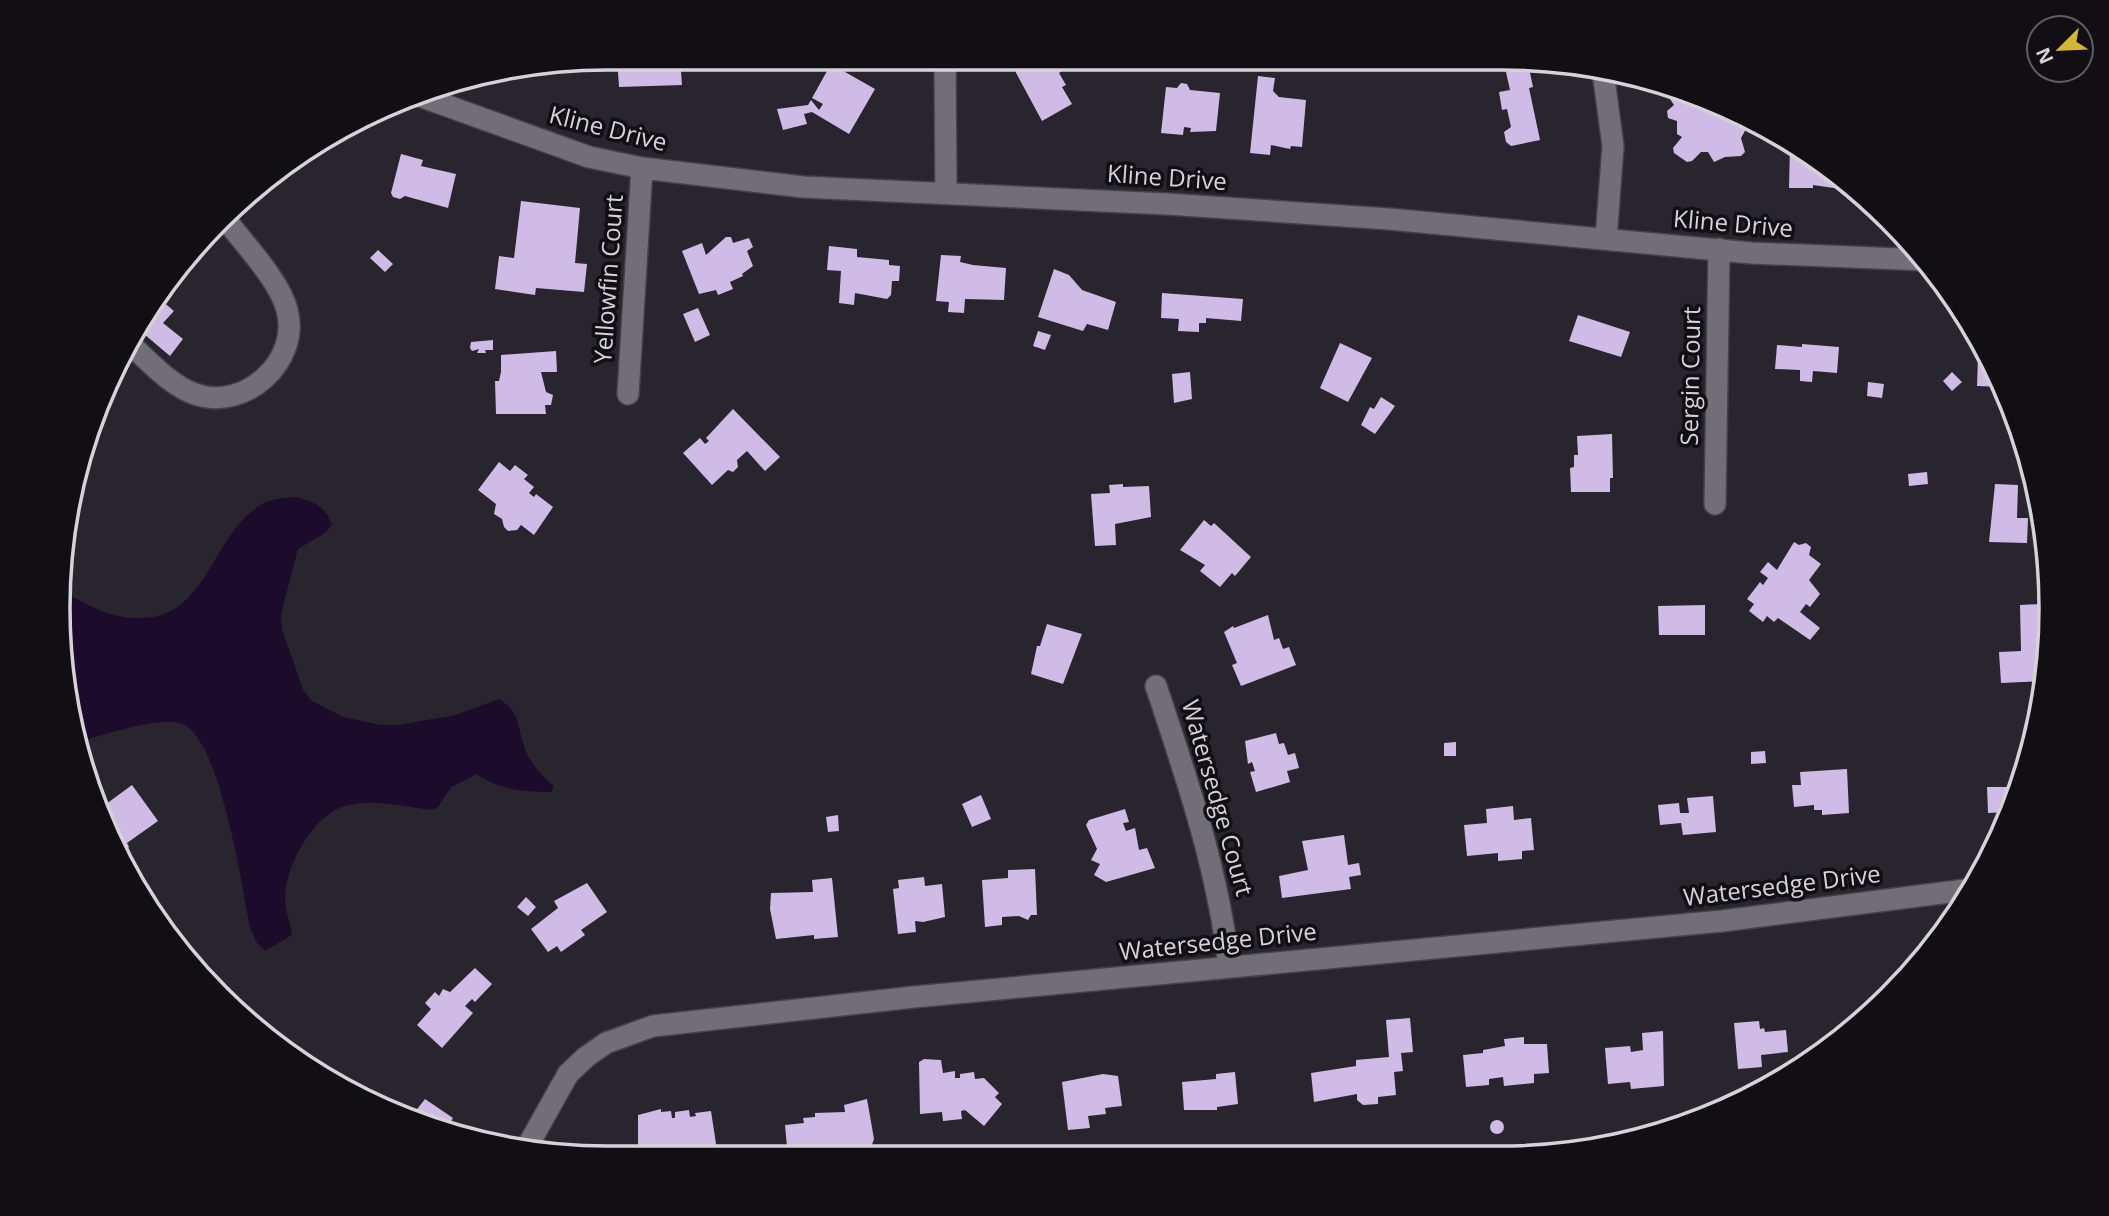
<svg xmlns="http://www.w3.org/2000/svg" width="2109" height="1216" font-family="'Open Sans',sans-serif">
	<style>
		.water { fill: #1c0b2b }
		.building { fill: #cfbbe5 }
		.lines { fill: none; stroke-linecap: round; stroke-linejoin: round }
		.minor-casing { stroke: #454148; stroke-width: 24 }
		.minor { stroke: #726e78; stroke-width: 21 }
		.labels { text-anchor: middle; stroke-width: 7; stroke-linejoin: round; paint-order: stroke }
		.street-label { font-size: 24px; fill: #d5d2d8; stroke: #110f13 }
		.rim { fill: none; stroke: #d5d2d8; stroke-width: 3.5 }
	</style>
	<rect width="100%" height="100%" fill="#29252e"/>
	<path class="water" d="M294 497C314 501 325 506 332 525L325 533 298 549 281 614 282 629 303 690 312 701 343 717 380 725H398L456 715 499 699C520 712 517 725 524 746 527 759 543 778 554 786L551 792C525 792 499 790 477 774L451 787 438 807 432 810C405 807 372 798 345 806 312 816 286 865 285 898 285 910 290 923 292 935L265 951 257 943 250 928C242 886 221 747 186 726 167 713 104 735 82 741L59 644 64 593C81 600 100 613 119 616 209 634 206 537 262 504 272 499 283 498 294 497Z"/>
	<path class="building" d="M617 58H680L682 85 619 87Z
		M1032 58H1041L1044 63 1052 58H1072L1076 63 1059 73 1066 85 1062 87 1072 104 1042 121 1014 69Z
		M831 64 875 89 849 134 812 112 804 114 807 124 783 130 777 109 808 105 811 100 819 110 823 104 812 98Z
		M1529 68 1533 87 1529 88 1540 140 1511 146 1506 142 1504 132 1511 127 1507 109 1502 110 1499 92 1510 90 1506 72Z
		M1258 76 1275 78 1273 91 1279 97 1306 100 1302 147 1291 146 1290 149 1271 145 1270 155 1250 153Z
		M1181 83 1187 84 1190 90 1220 93 1216 131 1190 132 1191 128 1184 127 1183 135 1161 133 1166 87 1177 88Z
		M1667 85 1707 100 1708 105 1722 113 1732 111 1740 115 1745 131 1741 138 1745 152 1741 156 1725 157 1714 162 1708 152H1701L1692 161 1687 162 1674 153 1673 148 1682 137 1677 134V121L1668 118 1667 111 1674 105 1668 96Z
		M1790 145 1848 183V190L1813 185V188H1789Z
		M401 154 423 160 421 166 456 174 448 208 405 196 400 199 393 197 391 193Z
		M521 201 580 208 575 263 587 264 584 292 536 288 535 295 495 289 499 256 514 258Z
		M726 237H731L733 243 749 238 753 247 747 251 753 266 742 274 743 276 730 282 733 289 718 295 716 290 699 294 682 251 702 243 706 255Z
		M829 246 857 249V257L889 260V265L900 266 899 281H892L891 295 887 299 855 293 854 305 839 303 841 271 827 270Z
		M378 250 393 264 385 272 370 258Z
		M941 255 961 256 960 262 973 265 1006 268 1004 300 965 299 964 313 948 312 949 302 936 301Z
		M1054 269 1069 275 1082 290 1116 302 1108 330 1087 324 1083 331 1038 317Z
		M1162 293 1243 299 1241 321 1206 318V323H1199V332L1178 331 1179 319 1161 318Z
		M156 296 174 311 163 323 183 339 170 356 138 329Z
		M698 308 710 335 695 342 683 314Z
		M1578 315 1630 332 1621 357 1569 341Z
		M1038 331 1051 335 1045 350 1033 346Z
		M493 340V350H485L486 353H477L479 349 472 351 470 348 471 342Z
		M1340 343 1372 358 1348 402 1320 388Z
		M1802 344 1839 347 1837 373 1813 371 1812 382 1800 381V370L1775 369 1777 345 1802 347Z
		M556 351 557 372H541L546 392 553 395 551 405H545L546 414H496L495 381H499L501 372V355Z
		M1978 357H1990L2003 387 1977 386Z
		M1190 372 1192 399 1174 403 1172 374Z
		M1952 372 1962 382 1952 391 1943 381Z
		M1868 382 1884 384 1882 398 1867 396Z
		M1381 397 1395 406 1375 434 1361 425 1370 407 1374 409Z
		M733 409 780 457 765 471 747 451 737 460 738 467 733 472 728 470 712 485 683 453 700 438 705 444 709 441 706 438Z
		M1612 434 1613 478H1610V492H1571L1570 468 1574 467V455H1578L1577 436Z
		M499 462 510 471 515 465 528 475 524 479 534 487 529 493 534 497 536 494 553 507 534 535 521 525 517 530 508 531 504 527 502 519 494 514 496 504 478 490Z
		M1927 472 1928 484 1909 486 1908 474Z
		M1123 484V487L1149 486 1151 517 1115 524 1116 545 1095 546 1091 494 1110 493 1109 485Z
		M1995 484 2018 485 2017 518H2028L2027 543 1989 542Z
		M1204 520 1211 526 1214 523 1251 557 1235 576 1232 573 1220 587 1200 571 1205 565 1180 550Z
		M1794 542 1799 545 1806 543 1811 547 1809 555 1821 564 1809 580 1820 594 1810 607 1806 604 1800 612 1820 628 1810 640 1778 618 1774 622 1767 616 1763 622 1749 611 1754 604 1747 599 1760 582 1763 585 1768 578 1760 572 1768 562 1777 570Z
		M2040 604 2045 642H2048L2042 681 2001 683 1999 652 2021 651 2020 605Z
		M1705 605V635H1659L1658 606Z
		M1268 615 1274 640 1279 638 1283 649 1289 647 1296 665 1241 686 1232 665 1237 663 1224 632 1233 626 1234 628Z
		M1047 624 1082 634 1063 684 1031 674 1037 646H1040Z
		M1276 733 1279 744 1284 743 1288 755 1295 753 1299 768 1287 771 1290 782 1256 792 1250 772 1255 771 1252 762 1248 764 1245 741Z
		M1456 742V756H1444V743Z
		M1765 751 1766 763 1751 764V752Z
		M1847 769 1849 813 1822 815V810H1814V805L1794 807 1792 785H1801L1800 772Z
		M132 785 158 821 127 843 129 847 121 853 107 830 111 828 98 810Z
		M1987 787H2021L2010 812 1988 813Z
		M981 795 991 819 972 827 962 804Z
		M1713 796 1716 832 1683 835 1681 823 1660 825 1658 805 1679 803 1680 813H1689L1687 798Z
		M1513 806 1514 820 1531 818 1534 850 1522 851V859L1498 861V853L1467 856 1464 825 1487 823 1486 809Z
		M1125 809 1129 822 1123 823 1126 831 1135 828 1139 850 1147 848 1155 868 1106 882 1094 875 1100 864 1091 860 1097 849 1086 825 1089 820Z
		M838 815 839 831 828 832 826 817Z
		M1344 835 1348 865 1359 863 1361 875 1349 877 1351 889 1282 898 1279 876 1308 870 1302 841Z
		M1035 869 1037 915H1031L1028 920 1019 916 1002 917V925L985 927 982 880 1008 878V870Z
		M924 877 925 886 942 884 945 917 923 922 915 921 916 932 898 934 893 889 899 888 898 880Z
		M832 878 838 937 814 939V935L776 939 770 909 771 893 813 892 812 880Z
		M587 883 607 912 581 930 585 935 561 952 557 946 548 952 531 929 558 908 554 901Z
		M526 897 536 907 528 916 517 907Z
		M475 968 492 984 475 1002 472 999 465 1006 473 1013 442 1048 417 1025 431 1009 425 1003 435 992 439 996 443 989 450 992Z
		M229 987 239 1003 236 1005 220 992Z
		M1410 1018 1413 1052 1401 1053 1403 1071 1394 1072 1396 1095 1378 1097V1104L1363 1105 1357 1100V1094L1314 1102 1311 1073 1356 1066V1060L1389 1057 1386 1020Z
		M1759 1021 1760 1029 1764 1028 1765 1032 1786 1030 1788 1052 1761 1055 1762 1067 1738 1069 1734 1023Z
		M1663 1031 1664 1086 1631 1089 1630 1082 1608 1084 1605 1048 1630 1046 1631 1052 1643 1050 1642 1033Z
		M1524 1037V1044H1547L1549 1073 1534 1074V1083L1504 1086 1503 1077 1489 1079V1085L1466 1087 1463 1055 1483 1053V1050L1505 1046 1504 1039Z
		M924 1059 941 1060 943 1073 955 1071V1078H960V1074L974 1072 975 1079 984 1078 999 1093 995 1097 1002 1104 984 1126 965 1110 961 1111 962 1119 943 1121 942 1112 920 1114 919 1062Z
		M1235 1072 1238 1104 1217 1107V1110H1184L1182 1082 1216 1079V1074Z
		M1103 1074 1118 1076 1122 1106 1105 1108 1106 1114 1088 1116 1090 1128 1068 1130 1062 1082Z
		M425 1099 453 1118 445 1131 411 1117Z
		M867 1099 874 1139 869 1153 852 1155 849 1145 833 1146V1150L821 1152 807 1145 787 1147 785 1125 804 1123 803 1118 815 1117V1113L845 1112 844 1105Z
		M661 1109V1112L671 1111 672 1118H675V1112L689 1110 690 1117 696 1116 695 1113 711 1111 718 1157H638V1115Z
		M1490 1127a7 7 0 1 1 14 0a7 7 0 1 1-14 0Z"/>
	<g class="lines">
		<defs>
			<path id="minor" d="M945 58 946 193
				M1603 72 1613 146 1606 239
				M417 95 589 157 642 168 803 187 1167 204 1389 219 1751 253 1925 260
				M131 345C150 362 171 386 195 394 244 412 301 361 287 310 280 281 245 245 227 221
				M628 394 642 168
				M1715 504 1719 249
				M1156 686C1187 779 1218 869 1229 967
				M526 1149 568 1074 586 1057 606 1043 653 1026 914 997 1722 921 1973 889"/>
		</defs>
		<use href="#minor" class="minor-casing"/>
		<use href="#minor" class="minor"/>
	</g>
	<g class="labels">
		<g class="street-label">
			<text transform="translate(608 129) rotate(14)" y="8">Kline Drive</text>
			<text transform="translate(1167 178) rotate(4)" y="8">Kline Drive</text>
			<text transform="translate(1733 224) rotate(5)" y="8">Kline Drive</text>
			<text transform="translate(609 279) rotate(-86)" y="8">Yellowfin Court</text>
			<text transform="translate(1691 376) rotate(-89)" y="8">Sergin Court</text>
			<text transform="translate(1217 798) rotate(74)" y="8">Watersedge Court</text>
			<text transform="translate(1782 886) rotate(-7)" y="8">Watersedge Drive</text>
			<text transform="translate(1218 942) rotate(-6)" y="8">Watersedge Drive</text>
		</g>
	</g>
	<path d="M0 0H2109V1216H0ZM608 70H1501A538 538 0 0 1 2039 608V608A538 538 0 0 1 1501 1146H608A538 538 0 0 1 70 608V608A538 538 0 0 1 608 70Z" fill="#110f13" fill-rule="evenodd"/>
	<path class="rim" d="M608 70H1501A538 538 0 0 1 2039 608V608A538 538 0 0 1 1501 1146H608A538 538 0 0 1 70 608V608A538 538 0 0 1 608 70Z"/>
	<g transform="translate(2060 49) rotate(246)"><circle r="33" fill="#110f13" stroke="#5f5d62" stroke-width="2"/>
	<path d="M0-5L12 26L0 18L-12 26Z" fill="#d2b635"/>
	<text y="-10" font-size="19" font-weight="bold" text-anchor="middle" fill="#d5d2d8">N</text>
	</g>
</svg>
